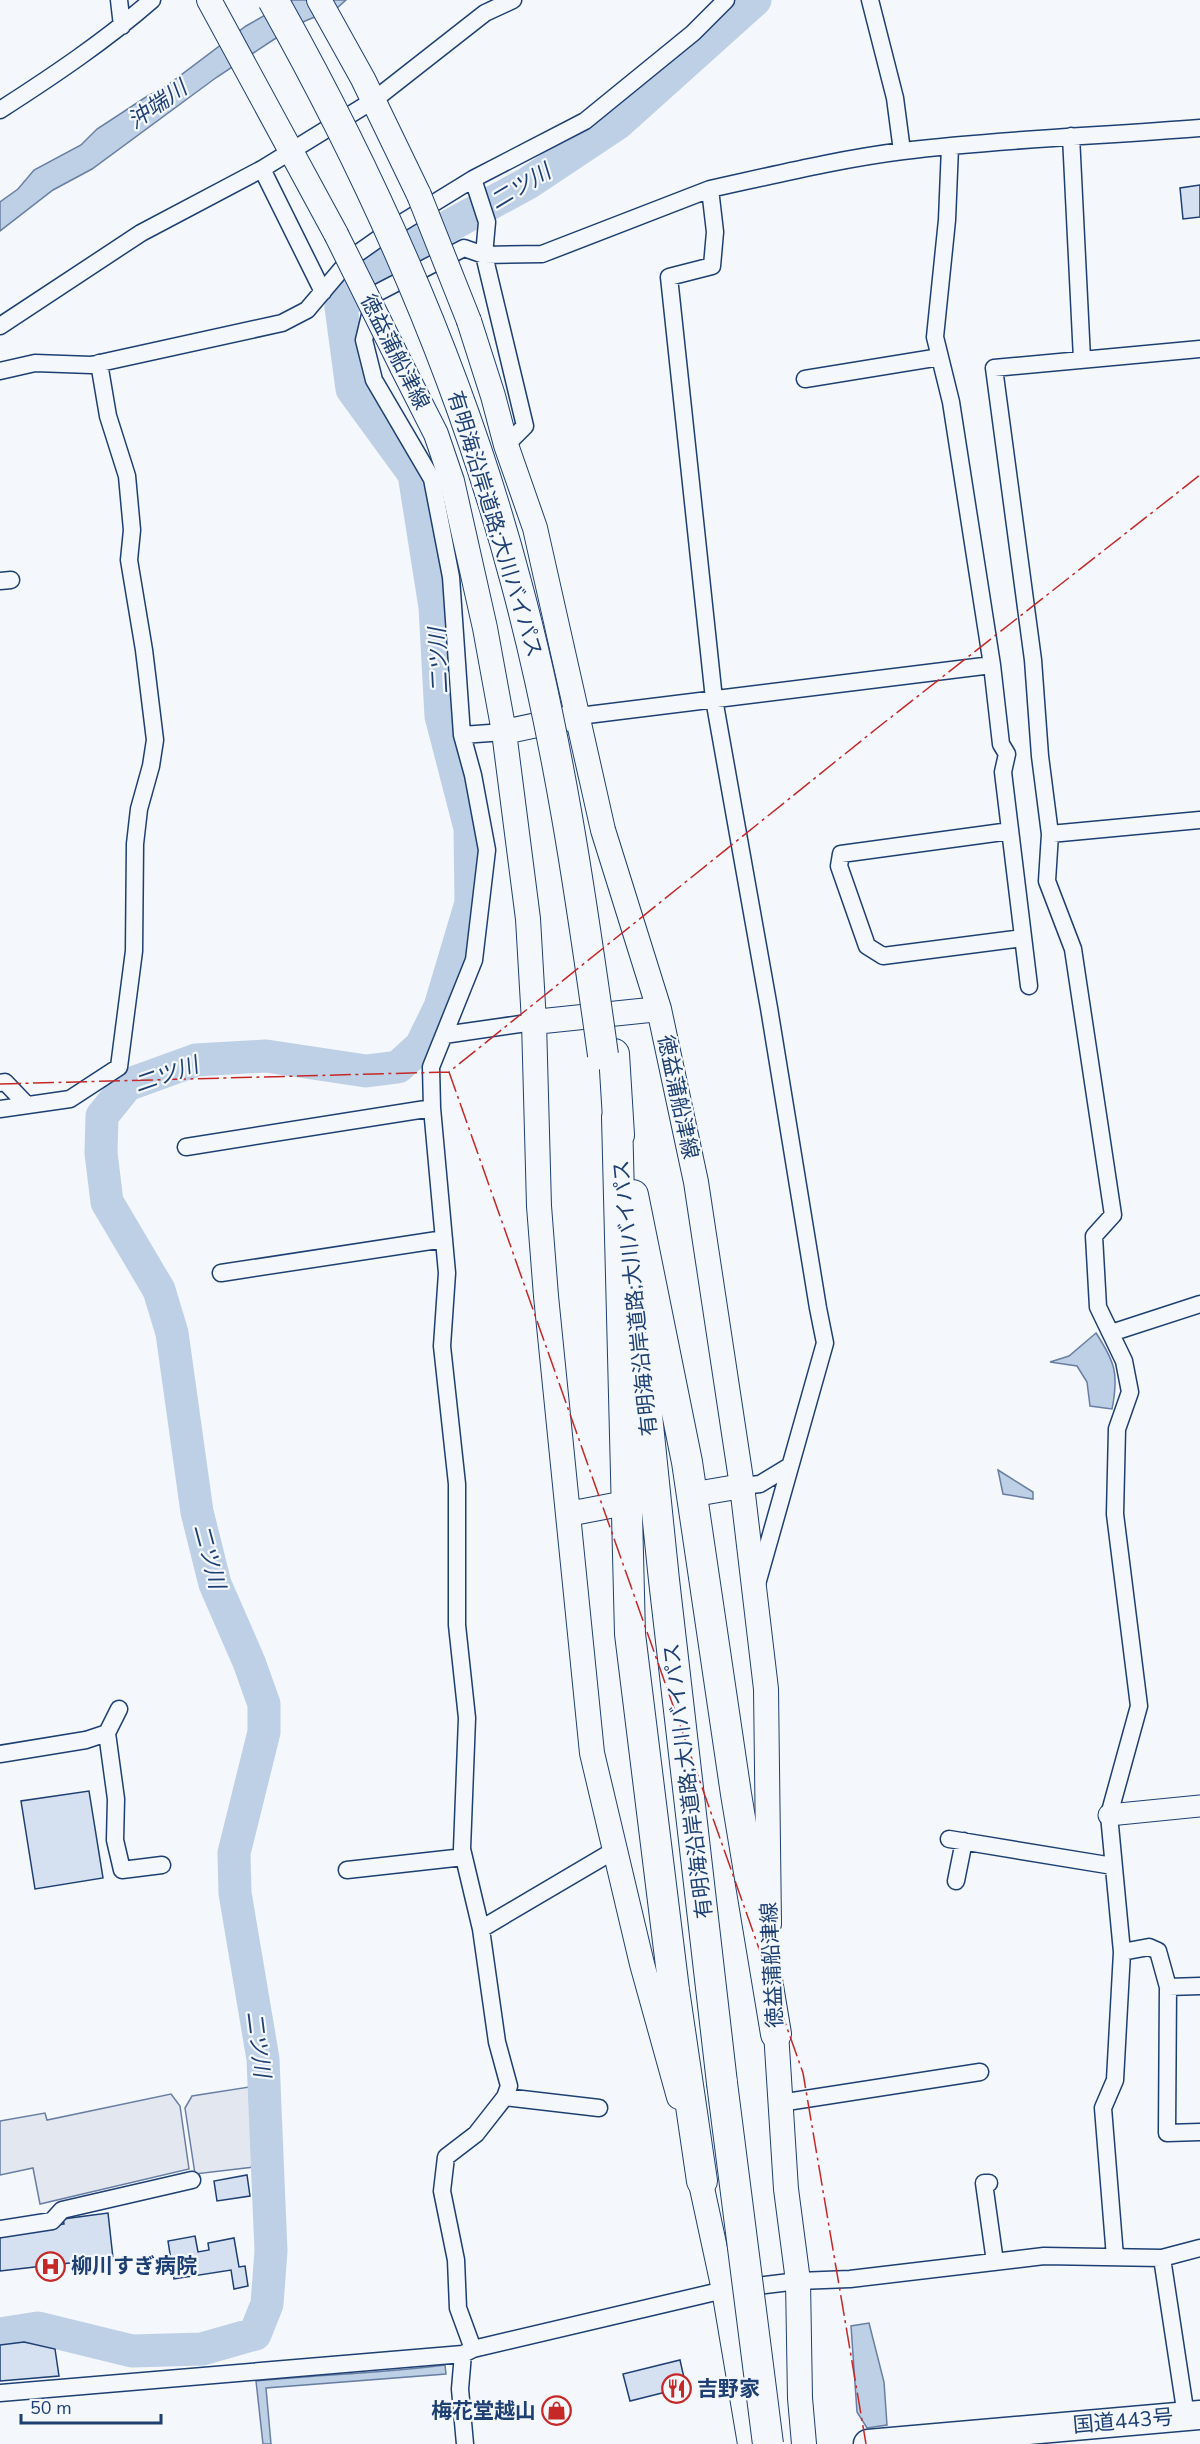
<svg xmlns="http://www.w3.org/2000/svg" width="1200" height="2444" font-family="'Nunito Sans','Noto Sans JP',sans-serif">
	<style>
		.parking { fill: #e3e8f0; stroke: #687fa3; stroke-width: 1.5 }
		.water { fill: #bed0e5; stroke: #687fa3; stroke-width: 1.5 }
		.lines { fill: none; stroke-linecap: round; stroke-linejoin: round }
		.river { stroke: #bed0e5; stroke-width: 33 }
		.building { fill: #d5e0f0; stroke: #1d3f73; stroke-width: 1.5 }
		.minor-casing { stroke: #1d3f73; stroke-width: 19 }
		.tertiary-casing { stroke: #1d3f73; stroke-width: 23 }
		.secondary-casing { stroke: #1d3f73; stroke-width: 26 }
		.trunk-casing { stroke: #1d3f73; stroke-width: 31 }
		.motorway-casing { stroke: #1d3f73; stroke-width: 32 }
		.minor { stroke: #f4f7fb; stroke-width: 16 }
		.tertiary { stroke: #f4f7fb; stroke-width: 21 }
		.secondary { stroke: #f4f7fb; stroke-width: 24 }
		.trunk { stroke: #f4f7fb; stroke-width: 28 }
		.motorway { stroke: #f4f7fb; stroke-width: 30 }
		.secondary-bridge-casing { stroke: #1d3f73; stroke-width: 26; stroke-linecap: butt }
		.motorway-bridge-casing { stroke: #1d3f73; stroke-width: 32; stroke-linecap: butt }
		.secondary-bridge { stroke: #f4f7fb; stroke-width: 24 }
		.motorway-bridge { stroke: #f4f7fb; stroke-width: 30 }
		.power { stroke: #c62828; stroke-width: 1.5; stroke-dasharray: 21 4.5 3 4.5; stroke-linecap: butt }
		.labels { text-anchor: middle; stroke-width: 4.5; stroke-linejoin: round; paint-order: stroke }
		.street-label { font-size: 21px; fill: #1d3f73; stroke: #f4f7fb }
		.poi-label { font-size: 21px; font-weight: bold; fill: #1d3f73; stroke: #f4f7fb; text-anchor: start }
		.water-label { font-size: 22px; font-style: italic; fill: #1d3f73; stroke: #f4f7fb }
	</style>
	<rect width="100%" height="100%" fill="#f4f7fb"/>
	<path class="parking" d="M249 2087 254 2167 195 2174 185 2108 192 2096Z
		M171 2094 180 2106 189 2169 40 2204 33 2168 0 2175V2121L45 2113 47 2120Z"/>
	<path class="water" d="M292 0H346L337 8 305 21 273 40 217 77 92 169 53 190 0 231V202L18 189 34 170 81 145 97 129 149 95 161 90 246 26Z
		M1096 1333C1115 1362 1119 1374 1112 1409L1090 1406 1087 1382 1077 1366 1050 1362 1069 1356Z
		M998 1470 1033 1492V1499L1003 1494Z
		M869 2323 884 2382 887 2425 867 2428 857 2412 851 2326Z
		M445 2365 446 2374 266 2388 271 2444H263L256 2381C319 2375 382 2373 445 2365Z"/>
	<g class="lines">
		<path class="river" d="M0 2334 38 2328 132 2351 202 2349 255 2334 267 2304 271 2251 269 2204 263 2059 235 1893 234 1853 264 1732V1704L249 1662 215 1584 197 1512 172 1333 159 1290 107 1202 101 1153 102 1116 127 1085 196 1060 266 1056 366 1071 398 1067 421 1046 440 1007 471 903 470 828 441 716 435 607 414 474 352 389 341 307 383 262 528 183 618 123 755 0"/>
	</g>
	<path class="building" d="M1200 185V217L1183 219 1180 188Z
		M89 1791 103 1878 35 1889 21 1801Z
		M247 2175 250 2196 217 2201 214 2181Z
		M108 2213 113 2258 0 2271V2235L64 2224 63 2219Z
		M195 2236 198 2252 209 2250 208 2243 234 2238 239 2267 245 2266 248 2286 234 2289 231 2270 174 2279 168 2241Z
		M24 2342 55 2349 59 2376 0 2381V2345Z
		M680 2360 686 2387 630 2401 623 2374Z"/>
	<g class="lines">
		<defs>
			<path id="minor" d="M119 0 122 26
				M870 0 895 98 902 151
				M0 110C53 76 105 41 152 0
				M1071 136 1082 359
				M950 147 947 220 935 337 951 402 992 665 1001 744 1007 754 1003 772 1029 986
				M262 169 323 292
				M473 179 487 222 484 255 525 426 506 445
				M710 189C774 175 839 159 903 151 1002 139 1101 136 1200 128
				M0 326 141 233 262 169 374 100 485 13 513 0
				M0 371 35 363 91 365 282 323 307 310 351 258 395 227 473 179 585 121 693 33 726 0
				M805 379 940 357
				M0 581 11 580
				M579 716 992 665
				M462 735 504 732
				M1010 831 841 854 839 866 867 946 883 956 1023 938
				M1050 834 1200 820
				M444 1035 534 1022
				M0 1083 5 1082 27 1105
				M0 1109 70 1099 119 1067 134 951 135 844 139 809 151 766 155 740 144 650 129 560 132 530 127 476 108 416 99 363
				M186 1147 432 1108
				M221 1273 444 1239
				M1111 1333 1200 1304
				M742 1486 760 1484 788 1467
				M107 1733 116 1799 115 1840 122 1870 162 1865
				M0 1754 86 1740 107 1733 119 1709
				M949 1839 1113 1866
				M347 1870 464 1857
				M956 1881 964 1841
				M481 1929 615 1850
				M1122 1952 1149 1947 1158 1951 1168 1987 1167 2133 1200 2132
				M1168 1987 1200 1986
				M505 2097 599 2108
				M780 2103 980 2072
				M989 2183H984L995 2262
				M0 2229 52 2221 62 2210 192 2180
				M1115 2257 1103 2108 1115 2080 1122 1952 1109 1815 1139 1706 1115 1514 1117 1429 1130 1392 1124 1361 1098 1307 1094 1236 1113 1215 1073 949 1047 881 1050 834 1040 756 1033 660 994 368 1200 349
				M1162 2258 1186 2416
				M473 2349 458 2308 456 2260 442 2191 446 2157 476 2134 505 2097 509 2086 497 2042 481 1929 462 1849 467 1718 457 1625V1484L442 1346 447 1273 432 1108 431 1067 474 960 487 850 473 775 462 735 451 577 432 479 374 380 364 340 375 294 464 248 484 255 542 254 710 189 715 232 712 266 669 277 714 699 769 1008 818 1308 825 1343 757 1584
				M463 2354 460 2389 465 2444
				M0 2393 463 2354 473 2349 724 2290 798 2281 850 2279 1044 2256 1162 2258 1200 2248"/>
			<path id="tertiary" d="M1109 1815 1200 1806"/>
			<path id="secondary" d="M209 0 336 234
				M319 0 363 79 419 195
				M469 321 493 396 506 445 535 528 603 830 659 1009 696 1182 742 1486 766 1689 769 1924
				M402 367 436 434 452 481 485 628 504 732 528 919 534 1022 539 1206 546 1296 592 1753 642 1964 679 2097
				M504 732 565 719
				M534 1022 659 1009
				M707 1492 742 1486
				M568 1514 615 1505
				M775 2016 786 2189 798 2281 800 2398 804 2444
				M697 2165 724 2290 750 2444"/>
			<path id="trunk" d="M868 2444 1200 2415"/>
			<path id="motorway" d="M614 1054 619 1135
				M617 1117 630 1634 674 1990 702 2181
				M633 1195 687 1462 736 1794 776 2034
				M640 1347 664 1580 722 2083"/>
		</defs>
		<use href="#minor" class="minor-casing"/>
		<use href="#tertiary" class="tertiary-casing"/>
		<use href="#secondary" class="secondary-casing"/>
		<use href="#trunk" class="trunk-casing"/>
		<use href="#motorway" class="motorway-casing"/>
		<use href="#minor" class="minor"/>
		<use href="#tertiary" class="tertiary"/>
		<use href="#secondary" class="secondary"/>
		<use href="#trunk" class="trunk"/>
		<use href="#motorway" class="motorway"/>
		<defs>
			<path id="secondary-bridge" d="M419 195 469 321
				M336 234 402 367"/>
			<path id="motorway-bridge" d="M273 0C376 183 462 378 516 582 558 737 581 896 603 1055
				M722 2083 768 2444"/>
		</defs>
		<use href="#secondary-bridge" class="secondary-bridge-casing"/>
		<use href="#motorway-bridge" class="motorway-bridge-casing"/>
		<use href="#secondary-bridge" class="secondary-bridge"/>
		<use href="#motorway-bridge" class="motorway-bridge"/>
		<path class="power" d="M449 1072 803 2073 866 2444
			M0 1084 449 1072 876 729 1200 475"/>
	</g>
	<defs>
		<symbol id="hospital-ring" viewBox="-11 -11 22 22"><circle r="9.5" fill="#f4f7fb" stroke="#c62828" stroke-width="1.5"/><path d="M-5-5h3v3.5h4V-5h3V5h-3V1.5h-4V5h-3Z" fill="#c62828"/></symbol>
		<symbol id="restaurant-ring" viewBox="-11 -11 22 22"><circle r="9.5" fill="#f4f7fb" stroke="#c62828" stroke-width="1.5"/><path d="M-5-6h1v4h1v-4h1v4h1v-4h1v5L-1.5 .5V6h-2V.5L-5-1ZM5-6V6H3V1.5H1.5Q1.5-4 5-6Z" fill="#c62828"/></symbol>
		<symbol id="shop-ring" viewBox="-11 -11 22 22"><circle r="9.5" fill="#f4f7fb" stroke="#c62828" stroke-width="1.5"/><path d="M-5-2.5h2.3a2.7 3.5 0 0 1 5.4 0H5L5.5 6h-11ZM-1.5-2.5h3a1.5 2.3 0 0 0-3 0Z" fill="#c62828"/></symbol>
	</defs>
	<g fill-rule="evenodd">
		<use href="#hospital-ring" x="34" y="2250" width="33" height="33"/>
		<use href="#restaurant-ring" x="660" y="2372" width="33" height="33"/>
		<use href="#shop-ring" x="540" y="2394" width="33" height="33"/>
	</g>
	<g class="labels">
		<g class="street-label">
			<text transform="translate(395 352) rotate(63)" y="7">徳益蒲船津線</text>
			<text transform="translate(495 524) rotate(73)" y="7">有明海沿岸道路;大川バイパス</text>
			<text transform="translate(678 1097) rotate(78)" y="7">徳益蒲船津線</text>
			<text transform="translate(635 1298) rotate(-96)" y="7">有明海沿岸道路;大川バイパス</text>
			<text transform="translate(688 1781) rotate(-97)" y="7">有明海沿岸道路;大川バイパス</text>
			<text transform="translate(772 1965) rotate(-93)" y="7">徳益蒲船津線</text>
			<text transform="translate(1123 2421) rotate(-5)" y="7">国道443号</text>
		</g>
		<g class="poi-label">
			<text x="71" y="2273">柳川すぎ病院</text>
			<text x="697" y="2396">吉野家</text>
			<text x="536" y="2418" text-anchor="end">梅花堂越山</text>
		</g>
		<g class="water-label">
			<text transform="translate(157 104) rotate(-35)" y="8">沖端川</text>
			<text transform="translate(520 186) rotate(-31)" y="8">二ツ川</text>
			<text transform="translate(438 661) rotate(-93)" y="8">二ツ川</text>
			<text transform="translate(166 1074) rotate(-19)" y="8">二ツ川</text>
			<text transform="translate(210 1556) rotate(75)" y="8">二ツ川</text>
			<text transform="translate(259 2044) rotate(83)" y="8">二ツ川</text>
		</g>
	</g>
	<path d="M21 2414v9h140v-9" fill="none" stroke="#1d3f73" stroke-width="3"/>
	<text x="30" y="2414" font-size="18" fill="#1d3f73" stroke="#f4f7fb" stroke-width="4.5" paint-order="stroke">50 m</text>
</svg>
